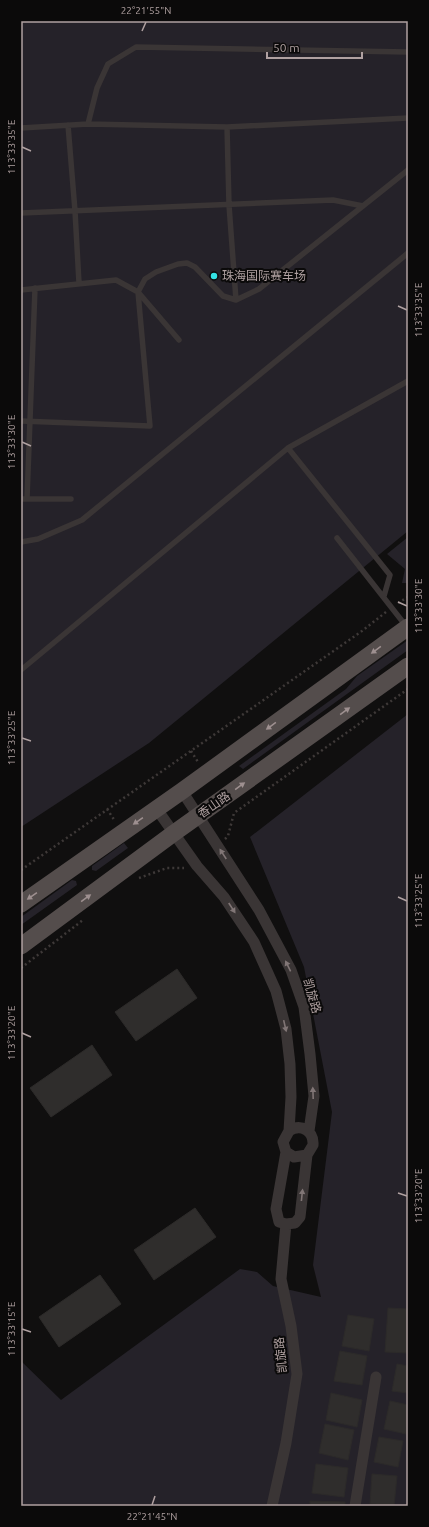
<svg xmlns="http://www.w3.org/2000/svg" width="429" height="1527" font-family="Ubuntu,'Noto Sans SC',sans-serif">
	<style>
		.green { fill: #252229 }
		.building { fill: #2f2d2c; stroke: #2c2a29 }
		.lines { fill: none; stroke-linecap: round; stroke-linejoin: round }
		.path { stroke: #3e3938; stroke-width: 2.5; stroke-dasharray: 2 3; stroke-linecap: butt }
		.service { stroke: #3a3535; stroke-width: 5.5 }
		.minor { stroke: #3a3535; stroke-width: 11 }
		.primary { stroke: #544d4c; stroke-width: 17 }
		.oneway { fill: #9e9090 }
		.oneway2 { fill: #817676 }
		.ticks { fill: none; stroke: #b0a1a1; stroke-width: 1.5 }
		.poi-dot { fill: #33e2e4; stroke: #0b0a0a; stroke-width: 1.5 }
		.labels { text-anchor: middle; stroke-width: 4; stroke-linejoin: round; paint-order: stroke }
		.poi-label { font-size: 12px; fill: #b0a1a1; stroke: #0b0a0a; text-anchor: start }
		.street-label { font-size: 12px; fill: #b0a1a1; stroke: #0b0a0a }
		.neatline { fill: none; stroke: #b0a1a1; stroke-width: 1.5 }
		.ticks-label { font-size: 10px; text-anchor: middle; fill: #b0a1a1 }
	</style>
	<rect width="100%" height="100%" fill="#100f0f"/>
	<path class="green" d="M21 21H408V531L149 743 21 827Z
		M408 537V583H402L405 569 387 554Z
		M408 640V650L243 769 239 766 346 689 357 676Z
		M408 714V1506H21V1361L61 1400 240 1269 257 1272 273 1286 321 1297 313 1265 332 1112 304 967 250 837Z
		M124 843 128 848 96 871 92 870V866Z
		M72 880 76 881 77 885 21 925V917Z"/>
	<path class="building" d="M177 969 197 998 136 1041 115 1012Z
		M92 1045 112 1075 51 1117 30 1088Z
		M195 1208 216 1237 154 1280 134 1250Z
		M100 1275 121 1304 59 1347 39 1317Z
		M388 1308 408 1309V1353L385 1352Z
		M348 1315 374 1319 369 1351 342 1346Z
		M340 1351 367 1356 362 1385 334 1381Z
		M397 1364 408 1366V1393L392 1391Z
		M331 1393 362 1400 357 1427 326 1420Z
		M390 1401 408 1405 406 1434 384 1429Z
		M325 1424 354 1430 348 1460 319 1453Z
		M379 1437 403 1441 398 1467 374 1462Z
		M316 1464 348 1468 344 1497 312 1493Z
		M372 1474 397 1476 394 1506 370 1504Z
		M310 1501 345 1502V1506H310Z"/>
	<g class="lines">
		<path class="path" d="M398 603 408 597
			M191 751 198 762
			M107 809 115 821
			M225 839 228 836 234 813 408 689
			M21 870 362 631 386 612
			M139 878 167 868H184
			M21 968 83 920"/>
		<path class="service" d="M88 124 97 88 108 64 136 47 408 52
			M68 125 75 211 79 283
			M227 127 229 205 236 300
			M21 128 88 124 227 127 408 118
			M21 213 333 200 363 206
			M21 290 116 280 138 292 179 340
			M21 421 150 426 138 292 145 279 156 272 178 264 187 263 195 267 223 296 236 300 259 289 408 170
			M288 448 390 575 384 596
			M21 499H71
			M27 499 35 288
			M337 538 406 626
			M21 542 38 539 82 520 408 253
			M21 670 288 448 408 381"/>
		<path class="minor" d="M182 791 259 910 291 970 304 1007 310 1054 314 1096 309 1131
			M156 808 197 866 224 897 254 942 276 991 286 1029 290 1064 291 1097 289 1131 283 1142 286 1152 276 1209 279 1222 286 1224 295 1223 300 1217 307 1155 313 1145C314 1131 301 1123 289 1131
			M286 1152 294 1157 307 1155
			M272 1506 286 1443 297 1374 291 1326 281 1279 286 1224
			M355 1506 376 1377"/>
		<path class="primary" d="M21 904 182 791 408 627
			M21 946 174 833 408 666"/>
	</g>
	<defs><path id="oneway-solid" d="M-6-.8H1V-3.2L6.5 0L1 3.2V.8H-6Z"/></defs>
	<g class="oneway">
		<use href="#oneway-solid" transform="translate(376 650) rotate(144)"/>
		<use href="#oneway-solid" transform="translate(345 711) rotate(-36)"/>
		<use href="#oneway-solid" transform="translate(271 726) rotate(144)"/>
		<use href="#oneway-solid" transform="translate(240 786) rotate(-36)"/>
		<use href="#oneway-solid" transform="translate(138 821) rotate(145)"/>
		<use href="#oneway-solid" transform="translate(32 896) rotate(145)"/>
		<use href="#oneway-solid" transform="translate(86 898) rotate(-36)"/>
	</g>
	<g class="oneway2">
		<use href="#oneway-solid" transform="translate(223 854) rotate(-123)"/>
		<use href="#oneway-solid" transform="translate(232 908) rotate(57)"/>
		<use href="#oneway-solid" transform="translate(288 966) rotate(-116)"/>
		<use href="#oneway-solid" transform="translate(285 1026) rotate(77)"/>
		<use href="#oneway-solid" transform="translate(313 1093) rotate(-92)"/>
		<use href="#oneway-solid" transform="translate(302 1195) rotate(-84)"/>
	</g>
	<path class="ticks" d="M142 31 146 22M22 147 31 151M398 306 407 310M22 442 31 446M398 602 407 606M22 738 31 741M398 897 407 901M22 1033 31 1037M398 1193 407 1196M22 1329 31 1332M152 1505 155 1496"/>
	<circle class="poi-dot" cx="214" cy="276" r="4"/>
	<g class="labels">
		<g class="poi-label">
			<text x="222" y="280">珠海国际赛车场</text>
		</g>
		<g class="street-label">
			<text transform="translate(214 805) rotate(-35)" y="4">香山路</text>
			<text transform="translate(312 996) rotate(74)" y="4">凯旋路</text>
			<text transform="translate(281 1355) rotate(-96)" y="4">凯旋路</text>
		</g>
	</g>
	<rect width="429" height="1527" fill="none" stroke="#0b0a0a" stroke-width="44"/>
	<path d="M267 52v6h95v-6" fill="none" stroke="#b0a1a1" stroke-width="2"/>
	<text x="273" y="52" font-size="12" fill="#b0a1a1" stroke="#0b0a0a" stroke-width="3" paint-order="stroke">50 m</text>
	<rect x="22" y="22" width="385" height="1483" class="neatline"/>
	<g class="ticks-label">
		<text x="146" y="14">22°21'55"N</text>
		<text transform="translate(11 147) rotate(-90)" y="4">113°33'35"E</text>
		<text transform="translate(418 310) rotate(-90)" y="4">113°33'35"E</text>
		<text transform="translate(11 442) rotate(-90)" y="4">113°33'30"E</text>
		<text transform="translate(418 606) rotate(-90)" y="4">113°33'30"E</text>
		<text transform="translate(11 738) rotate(-90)" y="4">113°33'25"E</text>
		<text transform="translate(418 901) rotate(-90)" y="4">113°33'25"E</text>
		<text transform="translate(11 1033) rotate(-90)" y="4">113°33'20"E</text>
		<text transform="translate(418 1196) rotate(-90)" y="4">113°33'20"E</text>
		<text transform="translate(11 1329) rotate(-90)" y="4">113°33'15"E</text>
		<text x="152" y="1520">22°21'45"N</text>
	</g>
</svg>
